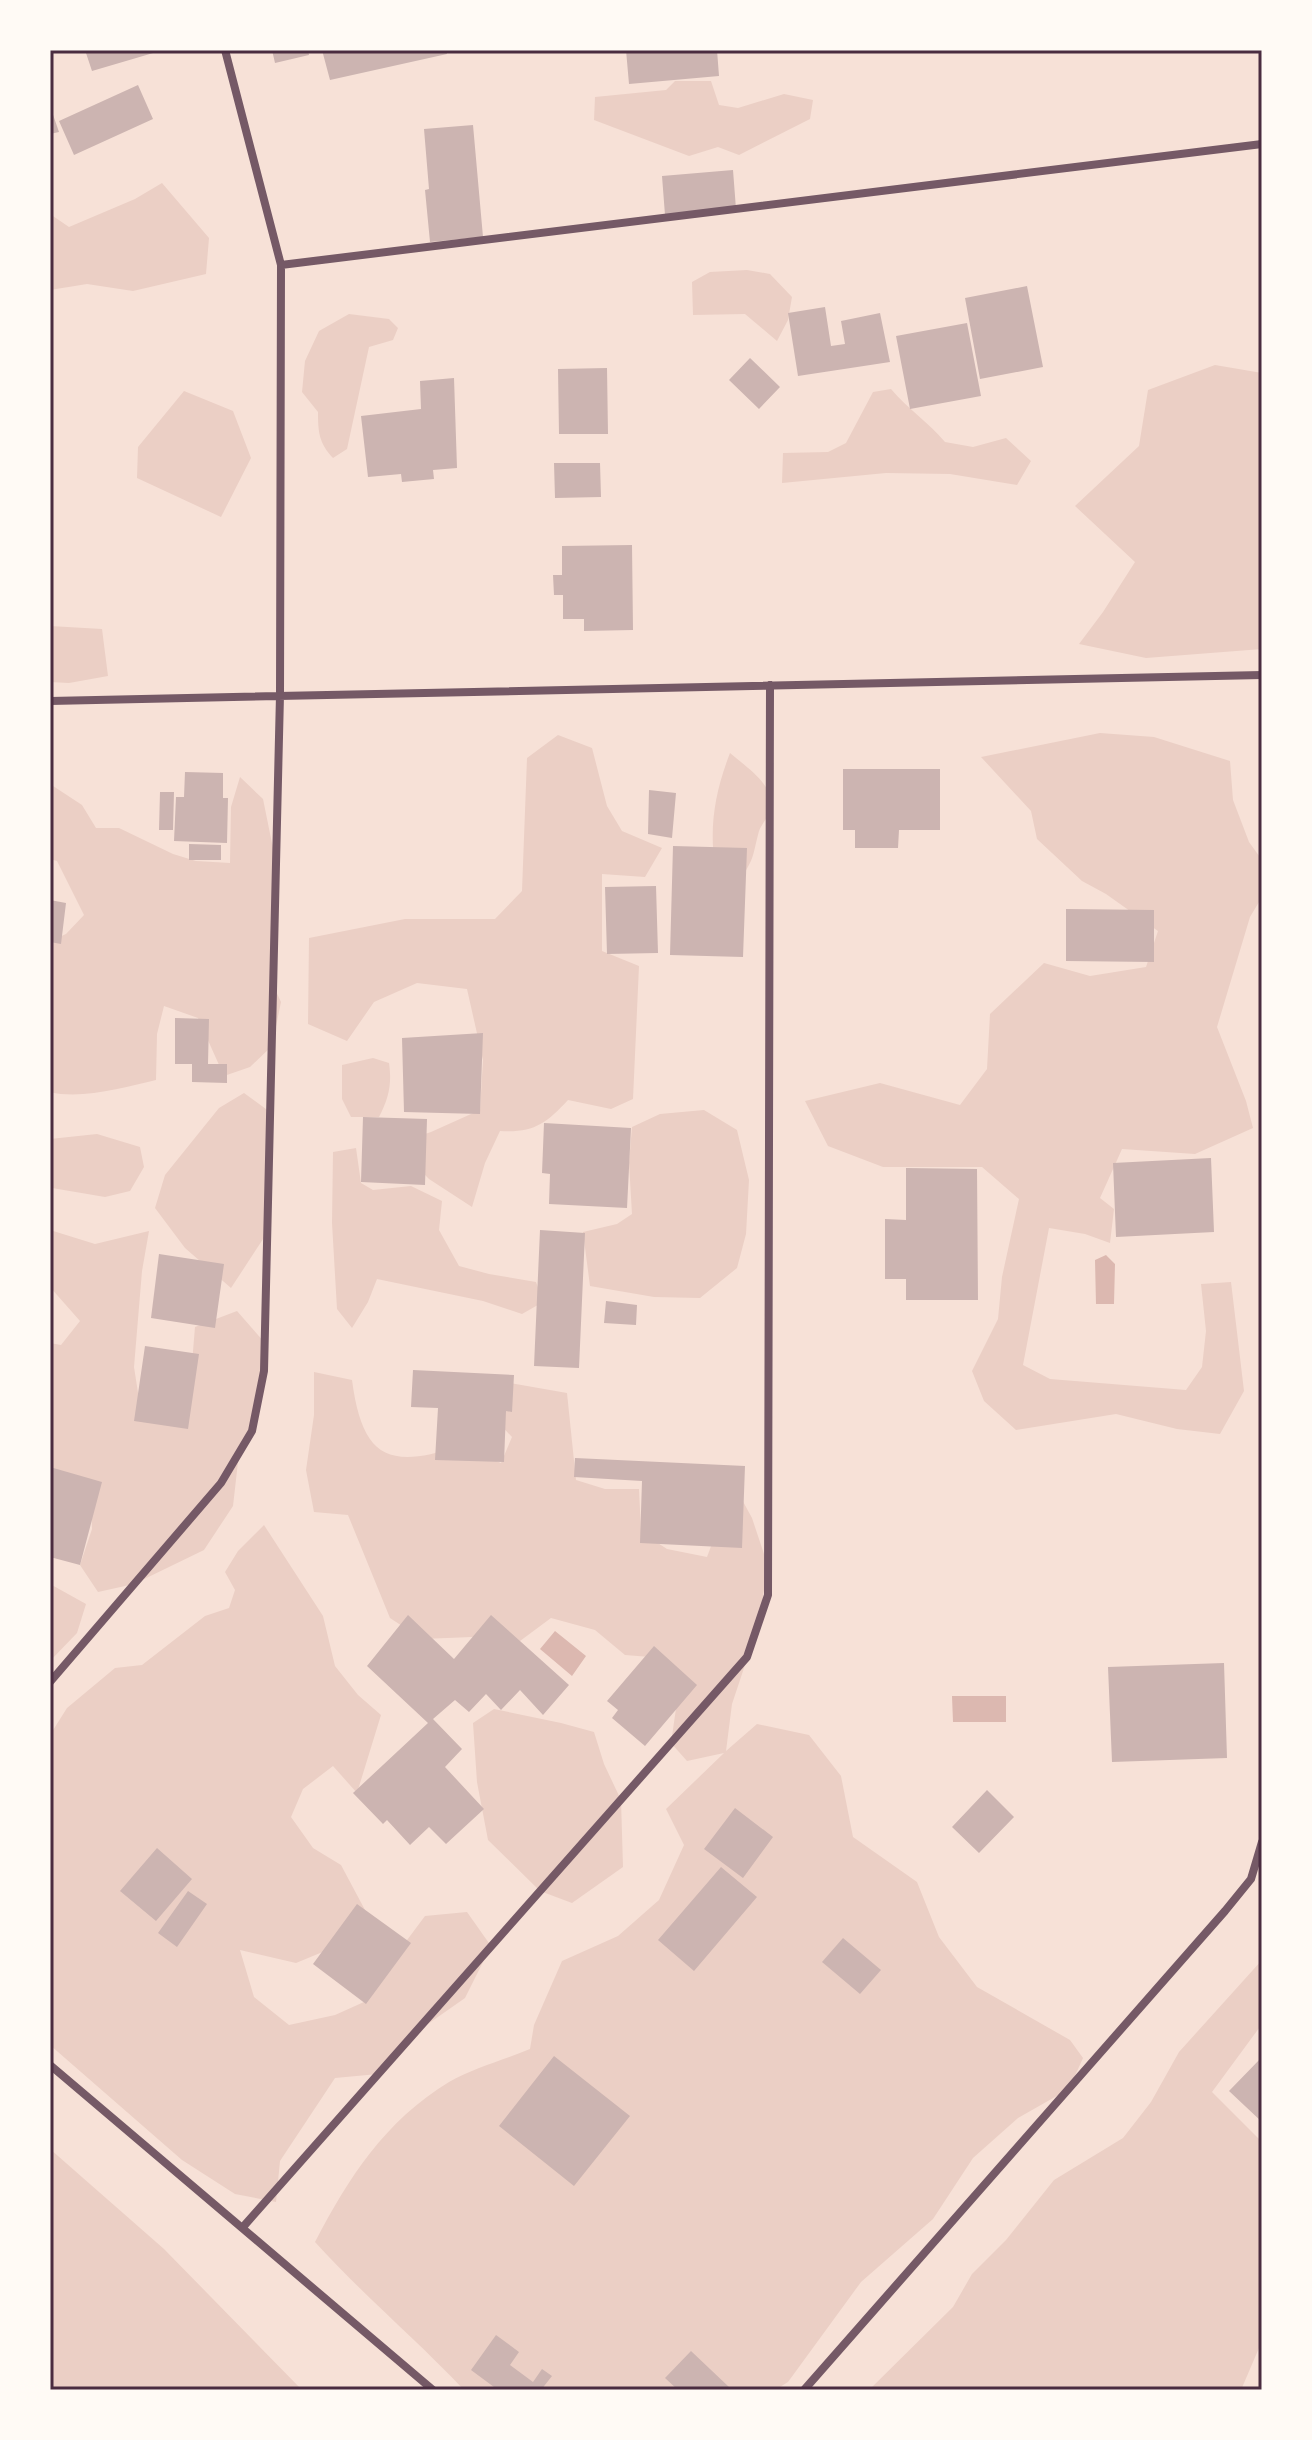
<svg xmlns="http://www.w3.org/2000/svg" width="1312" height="2440" font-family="'Open Sans',sans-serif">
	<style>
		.green { fill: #ebcfc5 }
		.water { fill: #dcb8b0 }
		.building { fill: #ccb4b1 }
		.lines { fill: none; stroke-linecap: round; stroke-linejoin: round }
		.minor { stroke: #755966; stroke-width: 8 }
		.neatline { fill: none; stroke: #4a2c40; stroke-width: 3 }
	</style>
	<rect width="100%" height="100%" fill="#f7e1d7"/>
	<path class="green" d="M675 81H711L719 105 738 108 784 94 813 100 810 119 739 155 718 147 689 156 594 120 595 97 666 90Z
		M162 183 209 238 206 274 133 291 87 284 50 290V214L69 227 135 199Z
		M747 270 770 274 792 297 788 320 777 341 745 314 693 315 692 282 710 272Z
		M349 314 389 319 398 328 393 340 369 347 347 449 333 458C319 443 318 432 318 412L302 392 305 361 319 331Z
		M1215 365 1262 373V649L1146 658 1079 644 1103 612 1135 562 1075 506 1139 446 1148 390Z
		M891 389C908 409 928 422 945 442L973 447 1006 438 1031 461 1017 485 950 474 886 473 782 483 783 453 828 452 846 443 873 392Z
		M184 391 233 411 251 458 221 517 137 478 138 447Z
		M50 626 102 629 108 676 69 683 50 682Z
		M1100 733 1154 737 1230 761 1233 800 1249 842 1262 860V897L1250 917 1217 1027 1246 1101 1253 1128 1195 1154 1122 1149 1100 1198 1114 1209 1110 1243 1085 1234 1049 1228 1023 1365 1050 1379 1186 1390 1202 1367 1206 1331 1201 1284 1231 1282 1244 1391 1220 1434 1177 1429 1116 1414 1016 1430 984 1401 972 1371 998 1319 1002 1277 1019 1199 982 1167H883L828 1146 805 1101 880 1083 960 1105 987 1069 990 1014 1044 963 1090 976 1146 967 1158 931 1106 894 1082 881 1037 839 1031 811 981 757Z
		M558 735 592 748 607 806 622 831 662 848 645 877 602 874V951L639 966 633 1099 611 1109 568 1100C546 1124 533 1133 500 1131L485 1163 472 1207 429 1179 395 1144 431 1132 480 1110 483 1060 467 989 417 983 374 1002 347 1041 308 1024 309 938 405 919H495L522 891 527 758Z
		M730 753C747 768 779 787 769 814 766 820 761 825 759 831 753 853 755 858 741 878L715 867C709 826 715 792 730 753Z
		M240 777 263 799 276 863 273 985 281 1002 272 1046 250 1067 224 1076 198 1018 164 1006 157 1034 156 1080C126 1087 81 1100 50 1092V941L66 934 84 915 57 861 50 859V784L82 805 96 828H119L173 854 196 861 230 863 231 807Z
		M373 1058 389 1063C392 1084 389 1098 379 1117H351L342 1099V1065Z
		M244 1093 270 1112 267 1233 231 1288 185 1248 155 1208 165 1175 219 1108Z
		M704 1110 737 1130 749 1180 746 1234 737 1268 700 1298 654 1297 590 1286 583 1232 617 1224 632 1214 629 1163 632 1127 660 1114Z
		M97 1134 140 1147 144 1167 130 1191 105 1197 52 1188 50 1139Z
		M356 1148 361 1183 373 1190 411 1186 442 1201 439 1230 459 1266 489 1274 536 1282 543 1302 522 1314 483 1301 377 1279 368 1302 352 1328 337 1309 332 1223 333 1152Z
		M50 1230 95 1244 149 1231 142 1271 134 1367 141 1412 191 1375 195 1327 237 1311 265 1343 252 1431 239 1453 233 1506 204 1550 134 1584 98 1592 80 1565 92 1529 91 1502 50 1471V1343L61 1345 80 1321 50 1287Z
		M314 1372 352 1380C362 1455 386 1471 459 1446L501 1463 512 1437 494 1418 510 1383 567 1393 576 1480 605 1489H639L641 1532 667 1549 707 1557 734 1485 752 1518 768 1566 758 1626 732 1704 726 1751 757 1724 809 1735 841 1776 853 1837 917 1882 939 1937 977 1987 1070 2040 1083 2058 1069 2089 1018 2118 973 2158 933 2219 861 2282 788 2382 775 2390H464C416 2339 362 2294 315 2242 349 2177 385 2121 449 2082 473 2068 504 2060 530 2049L534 2025 562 1961 618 1936 659 1900 684 1845 666 1809 724 1753 687 1761 671 1743 679 1688 663 1658 625 1655 595 1630 551 1618 520 1641 472 1637 422 1639 390 1618 348 1515 314 1512 306 1470 314 1415Z
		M264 1525 323 1616 335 1666 358 1695 381 1715 357 1793 333 1766 303 1789 291 1817 313 1848 341 1865 365 1910 354 1939 296 1963 240 1950 254 1997 289 2025 335 2015 364 2002 381 1975 425 1916 467 1912 491 1946 465 1998 415 2033 378 2074 335 2078 280 2161 276 2202 235 2194 182 2160 50 2045V1735L67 1708 115 1668 142 1665 205 1616 229 1608 235 1590 225 1572 238 1551Z
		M50 1584 86 1604 77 1633 50 1661Z
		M494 1709 561 1723 594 1732 604 1764 621 1800 623 1867 572 1903 540 1891 488 1840 477 1782 473 1723Z
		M1262 1960V2024L1212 2092 1262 2142V2341L1241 2390H869L953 2307 972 2274 1006 2240 1054 2180 1123 2138 1151 2102 1179 2052Z
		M50 2149 164 2249 302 2390H50Z"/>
	<path class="water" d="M1106 1255 1115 1264 1114 1304H1096L1095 1260Z
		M555 1631 586 1656 572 1676 540 1649Z
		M952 1696H1006V1722H953Z"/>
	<path class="building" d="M85 50H160V51L92 71Z
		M272 50H308L309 55 275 63Z
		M322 50H446L447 54 330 80Z
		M626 50H717L719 76 629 84Z
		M138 85 153 119 74 155 59 121Z
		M50 106 59 132 50 134Z
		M473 125 483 237 430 242 425 190 429 189 424 129Z
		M733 170 736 209 665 215 662 176Z
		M1027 286 1043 367 980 379 965 298Z
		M825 307 831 346 845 344 841 321 880 313 890 362 798 376 788 313Z
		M967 323 981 396 910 409 896 336Z
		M750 358 780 387 759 409 729 380Z
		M607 368 608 434H559L558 369Z
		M454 378 457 468 433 470 434 479 402 482 401 474 368 477 361 416 421 409 420 381Z
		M554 463H600L601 497 555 498Z
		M632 545 633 630 584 631V619H563V595H554L553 575H562V546Z
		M843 769H940V830H899L898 848H855V830H843Z
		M185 772 223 773V798H228L227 843 174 841 176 797H184Z
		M649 790 676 793 672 838 648 834Z
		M160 792H174L173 830H159Z
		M189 844 221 845V860H189Z
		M673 846 747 848 743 957 670 955Z
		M656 886 658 953 607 954 605 887Z
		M50 900 66 903 61 944 50 942Z
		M1066 909 1154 910V962L1066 961Z
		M175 1018 209 1019 208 1064H227V1083L192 1082V1064H175Z
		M483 1033 480 1114 404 1112 402 1038Z
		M363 1117 427 1119 425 1185 361 1182Z
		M544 1123 631 1128 627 1208 549 1204 550 1174 542 1173Z
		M1211 1158 1214 1232 1116 1237 1113 1163Z
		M906 1168 977 1169 978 1300H906V1279H885V1219L906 1220Z
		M540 1230 585 1233 579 1368 534 1366Z
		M159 1254 224 1264 215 1328 151 1318Z
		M606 1301 637 1305 636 1325 604 1323Z
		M145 1346 199 1354 188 1429 134 1421Z
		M413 1370 514 1375 512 1412 506 1411 504 1462 435 1460 438 1408 411 1407Z
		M575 1458 745 1466 742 1548 640 1543 642 1481 574 1477Z
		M50 1467 102 1482 80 1565 50 1557Z
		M408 1615 454 1659 491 1615 569 1685 543 1715 520 1690 501 1710 486 1694 469 1712 455 1700 433 1719 462 1749 445 1767 484 1809 446 1844 429 1827 410 1845 387 1820 383 1824 353 1793 428 1723 367 1666Z
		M654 1646 697 1685 645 1746 612 1718 618 1710 607 1701Z
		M1224 1663 1227 1758 1112 1762 1108 1667Z
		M987 1790 1014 1817 979 1853 952 1827Z
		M735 1808 773 1837 743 1878 704 1849Z
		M157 1848 192 1879 156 1921 120 1891Z
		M721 1867 757 1897 694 1971 658 1940Z
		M188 1891 207 1904 177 1947 158 1933Z
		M357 1904 411 1943 366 2004 313 1964Z
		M843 1938 881 1970 860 1994 822 1962Z
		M554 2056 630 2116 574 2186 499 2126Z
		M1262 2057V2122L1229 2091Z
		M496 2335 519 2352 510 2365 533 2382 542 2369 552 2376 541 2390H498L471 2370Z
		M691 2351 729 2387 726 2390H678L665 2378Z"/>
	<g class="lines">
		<path class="minor" d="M281 265 1262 144
			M50 701 1262 675
			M50 1682 221 1483 252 1431 264 1371 280 695 281 265 225 50
			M50 2065 433 2390
			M243 2227 747 1657 768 1595 770 685
			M804 2390 1225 1911 1251 1879 1262 1842"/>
	</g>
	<rect width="1312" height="2440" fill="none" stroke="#fffaf5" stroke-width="104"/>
	<rect x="52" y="52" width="1208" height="2336" class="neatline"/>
</svg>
